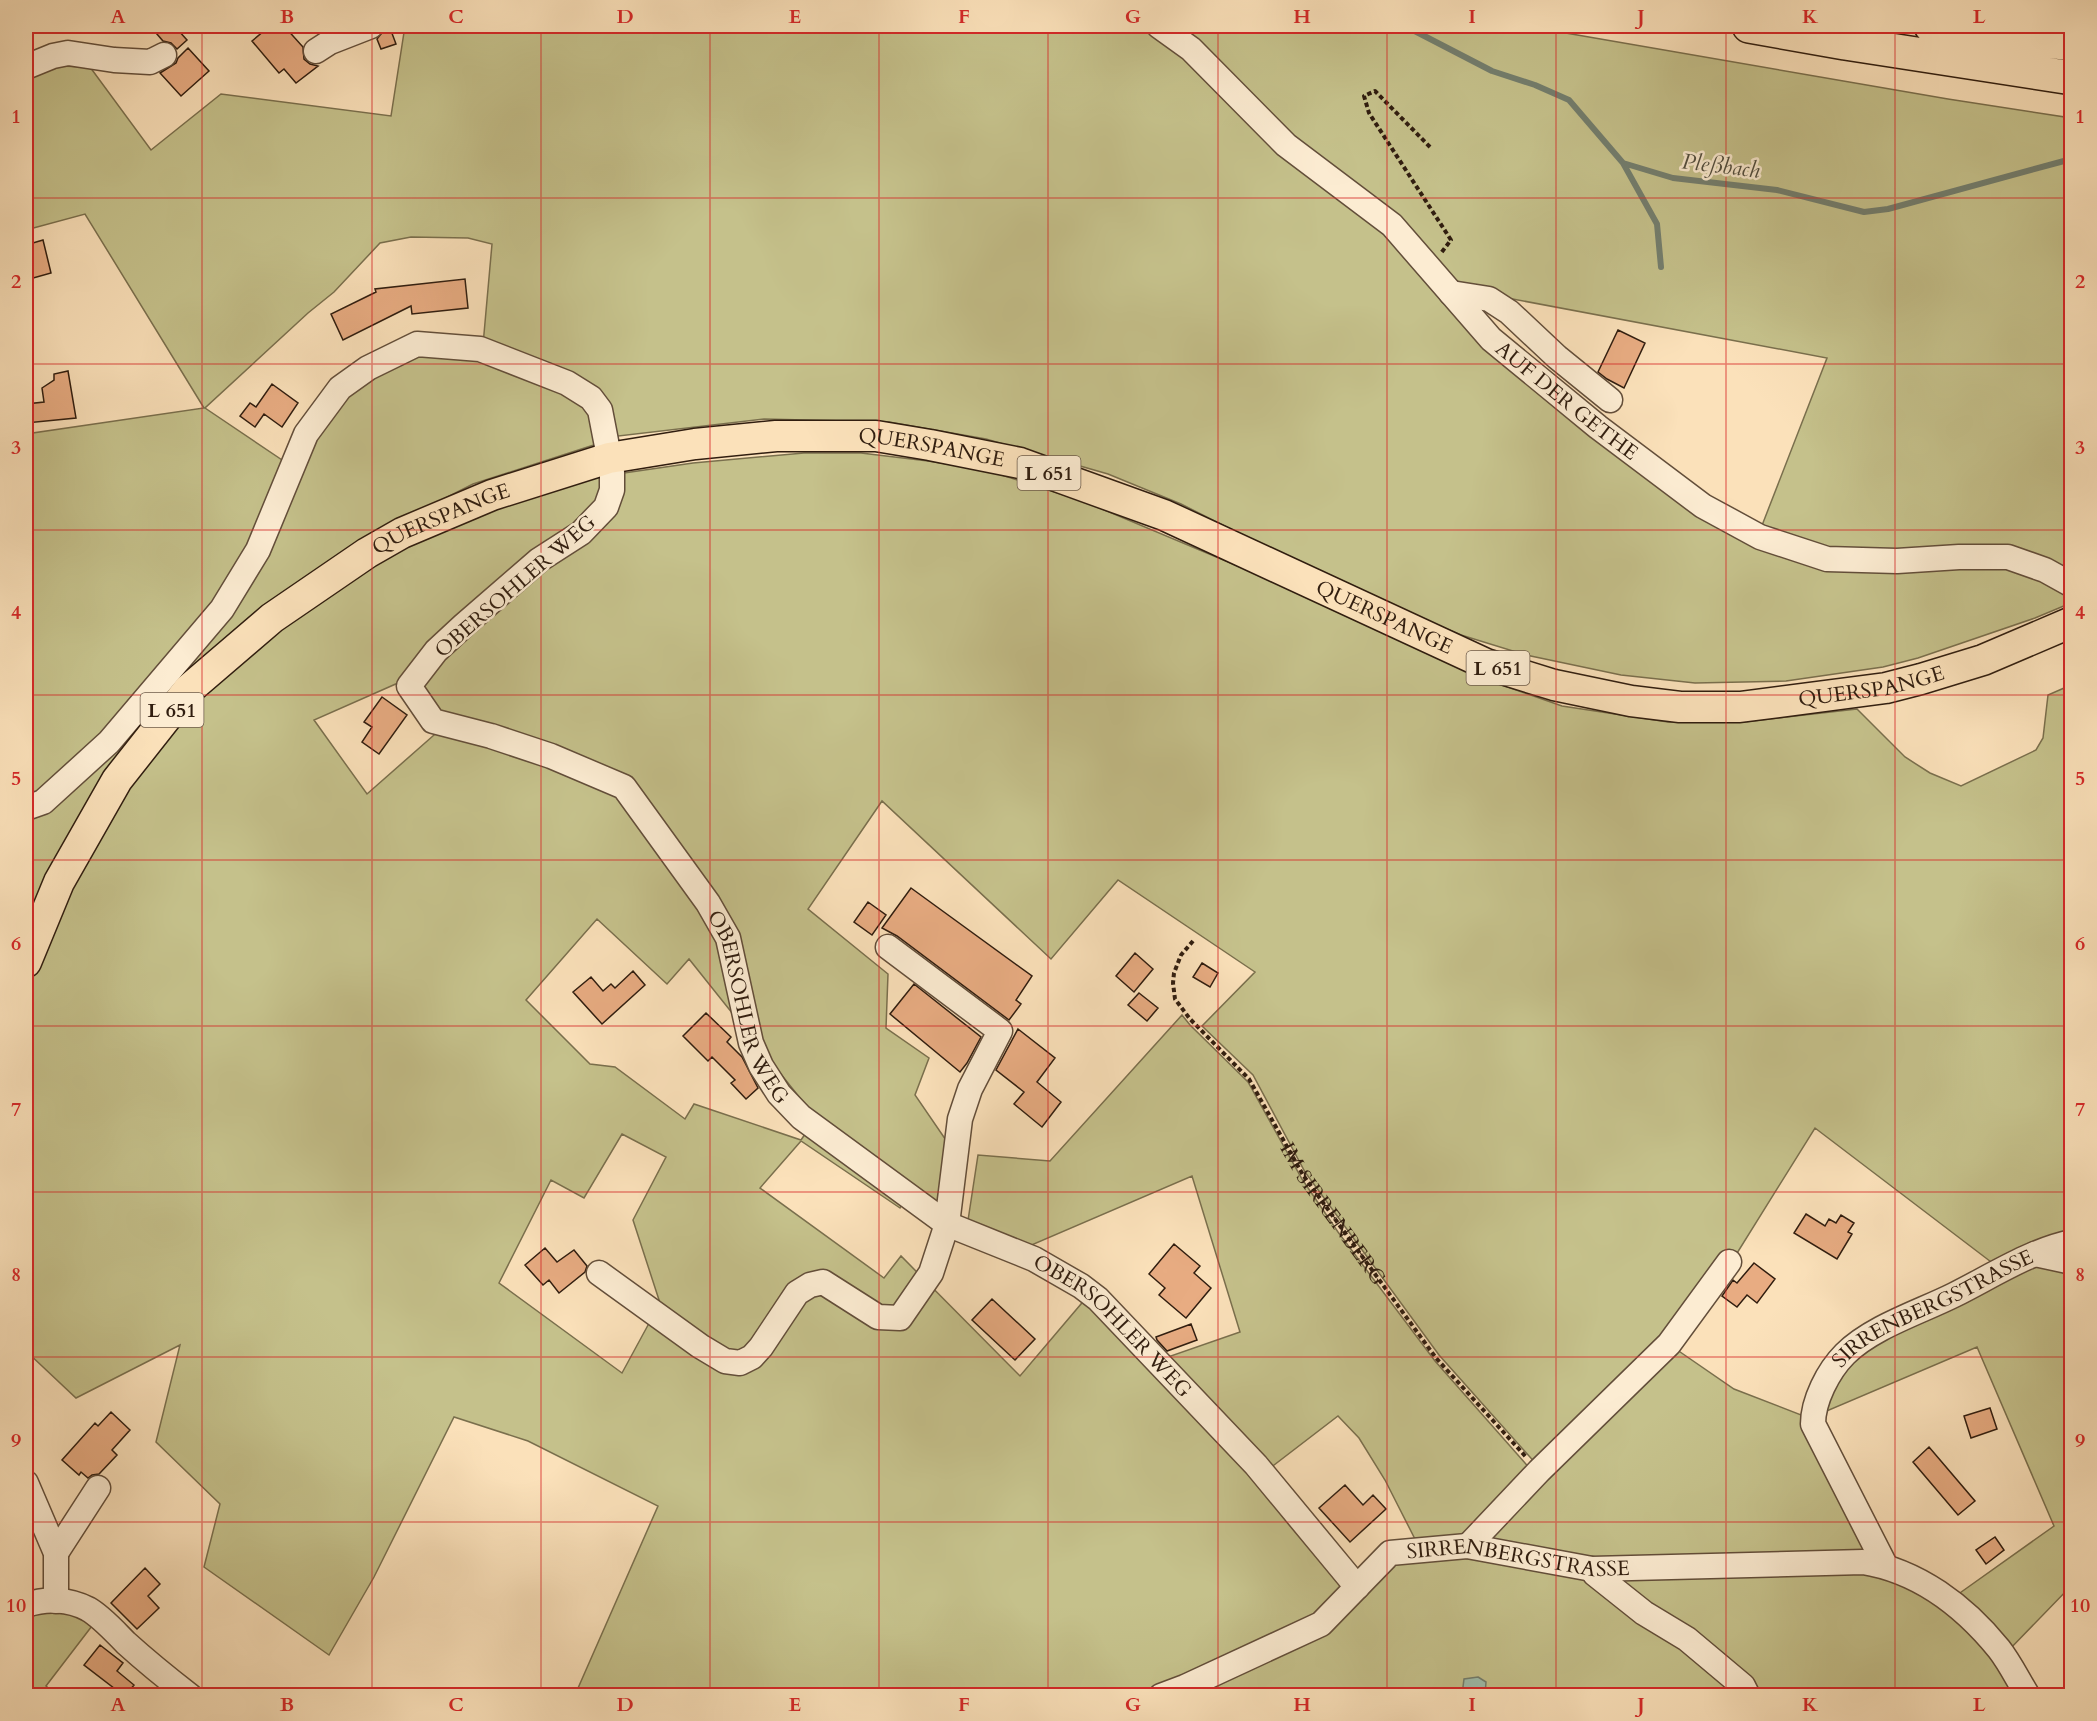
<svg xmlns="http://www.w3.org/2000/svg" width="2097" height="1721" font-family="Cardo,serif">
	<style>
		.green { fill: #c5c18b; stroke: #7a6f4d; stroke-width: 1.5; fill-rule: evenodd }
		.water { fill: #9fbead; stroke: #737e6e; stroke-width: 1.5 }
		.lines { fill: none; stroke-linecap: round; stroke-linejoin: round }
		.stream { stroke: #737e6e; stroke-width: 6 }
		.building { fill: #e8ac82; stroke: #301d0f; stroke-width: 1.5 }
		.minor-casing { stroke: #634e3a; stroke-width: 27 }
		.major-casing { stroke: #301d0f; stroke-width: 33 }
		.highway-casing { stroke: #301d0f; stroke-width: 36 }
		.path { stroke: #301d0f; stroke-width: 4; stroke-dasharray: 4.5 3; stroke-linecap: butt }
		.minor { stroke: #fcecd2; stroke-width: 24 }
		.major { stroke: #fbe1ba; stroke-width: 30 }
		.highway { stroke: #fbe1ba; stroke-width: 33 }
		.grid { fill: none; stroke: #d62828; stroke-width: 1.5; stroke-opacity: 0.55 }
		.labels { text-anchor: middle; stroke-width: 5; stroke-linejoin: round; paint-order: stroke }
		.shield { fill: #fcecd2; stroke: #6d5b4a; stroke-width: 1.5 }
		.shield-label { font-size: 20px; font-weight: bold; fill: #301d0f }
		.street-label { font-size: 21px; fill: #301d0f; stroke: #fcecd2 }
		.water-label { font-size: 22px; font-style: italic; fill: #514d3e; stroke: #fcecd2 }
		.neatline { fill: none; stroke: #d62828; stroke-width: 2 }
		.grid-label { font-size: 20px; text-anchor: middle; font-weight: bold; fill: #d62828 }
	</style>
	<rect width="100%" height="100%" fill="#fbe1ba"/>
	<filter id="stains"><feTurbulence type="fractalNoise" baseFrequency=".00333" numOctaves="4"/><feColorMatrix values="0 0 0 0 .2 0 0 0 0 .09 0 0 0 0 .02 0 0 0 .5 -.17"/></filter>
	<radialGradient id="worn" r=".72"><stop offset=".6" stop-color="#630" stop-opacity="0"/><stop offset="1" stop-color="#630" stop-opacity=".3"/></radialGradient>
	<path class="green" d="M405 26H1149L1389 228 1593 429 1824 563 2005 562 2071 597V603L2035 618 1918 658 1883 667 1786 681 1695 683 1621 675 1526 655 1461 635 1344 586 1181 504 1108 474 986 439 889 422 764 419 610 437 607 409 483 345 492 244 468 238 411 237 380 243 334 292 308 313 205 408 288 464 255 549 132 709 26 803V434L204 408 85 214 26 230V65L90 67 151 150 221 94 391 116Z
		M1170 26H1541L1560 32 1948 99 2071 118V575L1896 552 1828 549 1761 528 1827 358 1454 288 1288 139Z
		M419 348 479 356 529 373 597 412 603 442 473 484 359 542 183 683 26 928V814L174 673 310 437 342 393Z
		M804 453H861L928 461 986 470 1083 501 1307 595 1479 677 1562 706 1668 722H1744L1857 709 1905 757 1930 773 1961 786 2036 750 2043 738 2048 695 2071 685V1239L1999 1268 1815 1128 1734 1258 1668 1343 1538 1466 1439 1355 1305 1172 1253 1075 1202 1026 1255 972 1118 880 1051 959 882 801 808 909 888 974 886 1028 929 1058 915 1095 950 1146 941 1204 908 1191 900 1208 801 1141 760 1188 884 1278 901 1256 1020 1376 1087 1297 1354 1587 1325 1627 1394 1555 1463 1550 1592 1575 1745 1695H575L658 1506 528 1441 454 1417 374 1577 329 1655 204 1567 220 1504 156 1442 180 1345 76 1398 26 1351V981L86 850 164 738 201 698 275 630 372 559 510 503 602 476 601 505 407 679 314 720 367 794 442 728 412 685 440 653 586 536 617 474 693 463ZM597 919 667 984 689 959 816 1118 801 1140 694 1104 685 1119 615 1067 590 1064 526 1000ZM622 1134 666 1157 633 1220 660 1303 622 1373 499 1283 551 1180 584 1198Z
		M1182 1015 1190 1025 1248 1082 1302 1179 1338 1232 1435 1361 1532 1471 1467 1542 1418 1545 1385 1480 1359 1438 1338 1416 1265 1472 1162 1359 1240 1332 1192 1176 1020 1250 967 1227 978 1155 1050 1161Z
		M2035 1258 2071 1266V1586L2008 1651 1957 1595 2054 1526 1977 1347 1815 1416 1847 1358Z
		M1670 1345 1734 1389 1809 1418 1877 1559 1592 1564 1476 1543Z
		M1870 1568 1948 1608 1997 1662 2017 1695H1752L1598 1573Z
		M50 1611 73 1613 95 1622 46 1686 56 1695H26V1615Z"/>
	<path class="water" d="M1478 1677 1486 1682 1485 1695H1462L1464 1679Z"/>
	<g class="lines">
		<path class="stream" d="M1405 26 1492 71 1535 85 1569 100 1623 163 1673 178 1777 190 1864 212 1888 209 2064 161H2072
			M1623 163 1657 224 1661 267"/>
	</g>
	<path class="building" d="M150 26H178V30L187 40 177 49 171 43 163 41Z
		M270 26H284L303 47 304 59 310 64 318 66 296 83 284 69 279 73 252 41Z
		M390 28 396 44 381 49 377 39 384 30Z
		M188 48 209 71 181 96 160 73 176 63 178 58Z
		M43 240 51 273 26 280V245Z
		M465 279 468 308 412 314 411 306 343 340 331 314 376 292 375 289Z
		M1618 330 1645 343 1624 388 1607 379 1598 372Z
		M68 371 76 418 26 423V404L44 402 42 388 54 380V374Z
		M272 384 298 403 282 427 264 414 255 427 240 416 250 403 256 407Z
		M382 697 407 715 379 754 362 742 372 727 364 722Z
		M911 888 1032 976 1016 1000 1021 1004 1009 1020 897 936 882 928Z
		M868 902 886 915 872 935 854 922Z
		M1135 953 1153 969 1134 992 1116 976Z
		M1202 963 1218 973 1210 987 1193 977Z
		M633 971 645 985 602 1024 573 992 591 977 603 991 611 984 615 988Z
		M914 984 981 1037 967 1063 960 1072 890 1014Z
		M1139 993 1158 1008 1147 1021 1128 1005Z
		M706 1013 731 1037 727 1042 742 1057 758 1088 746 1099 731 1083 735 1080 712 1057 708 1061 683 1036Z
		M1018 1029 1055 1058 1037 1082 1061 1102 1042 1127 1014 1104 1024 1092 996 1070Z
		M1806 1214 1825 1226 1829 1219 1836 1223 1841 1215 1854 1223 1848 1232 1852 1234 1837 1259 1794 1233Z
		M1174 1244 1200 1266 1194 1273 1211 1288 1186 1318 1159 1295 1165 1288 1149 1274Z
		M545 1248 557 1262 574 1250 587 1266 585 1272 559 1293 549 1280 543 1285 525 1265Z
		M1754 1263 1775 1279 1757 1303 1747 1295 1737 1307 1722 1296 1733 1280 1737 1283Z
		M992 1299 1035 1339 1015 1360 972 1320Z
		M1191 1324 1197 1340 1167 1351 1157 1340 1156 1337Z
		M1990 1408 1997 1429 1971 1438 1964 1416Z
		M111 1412 130 1430 112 1450 117 1455 99 1474 92 1475 88 1478 81 1472 79 1475 62 1460 95 1423 98 1426Z
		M1929 1447 1975 1501 1958 1515 1913 1462Z
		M1345 1485 1363 1505 1373 1495 1386 1509 1350 1542 1319 1508Z
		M1995 1537 2004 1550 1986 1564 1976 1550Z
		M145 1568 160 1584 148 1596 159 1608 137 1629 111 1603Z
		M100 1645 123 1663 117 1671 134 1685 126 1695H123L84 1665Z"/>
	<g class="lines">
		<defs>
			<g id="minor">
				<path id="s2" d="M1159 26 1191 49 1286 145 1392 225 1491 339 1598 427 1703 506 1760 537 1827 559 1897 561 1959 557H2008L2045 570 2072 585"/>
				<path d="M316 51 330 42 371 26"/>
				<path d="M26 67 53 56 68 53 114 60 150 62 164 55"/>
				<path d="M1451 293 1489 299 1509 312 1557 357 1610 400"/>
				<path id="s3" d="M26 808 43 802 109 742 222 609 258 550 306 434 340 388 368 368 417 344 480 349 567 383 591 398 600 410 612 472V490L606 507 581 533 539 560 464 625 436 651 409 686 433 721 491 736 551 756 624 787 708 903 728 938 751 1043 761 1066 779 1094 801 1117 947 1224 1034 1259 1081 1286 1098 1299 1256 1465 1357 1587"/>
				<path d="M2035 1254 2072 1262"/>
				<path d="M599 1273 700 1346 725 1361 740 1363 752 1357 761 1347 797 1293 810 1285 823 1282 878 1317 900 1318 931 1273 947 1224 960 1119 970 1089 1000 1031 888 947"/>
				<path d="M26 1483 56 1553V1601"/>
				<path d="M1468 1546 1539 1471 1669 1344 1729 1262"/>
				<path d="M56 1553 98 1488"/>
				<path id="s4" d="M1885 1565 1813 1424C1813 1401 1828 1371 1845 1354 1872 1327 1920 1312 1954 1295 1992 1276 2030 1251 2072 1242"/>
				<path d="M1592 1569 1595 1574 1644 1613 1687 1639 1743 1686 1748 1696"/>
				<path d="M26 1605C46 1598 69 1599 88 1609 102 1617 115 1632 126 1643 147 1662 168 1679 190 1696"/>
				<path id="s5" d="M1161 1696 1185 1687 1321 1624 1390 1553 1467 1546 1592 1569 1863 1562C1918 1571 1964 1606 1999 1649 2010 1663 2018 1680 2028 1696"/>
			</g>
			<g id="major">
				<path id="s6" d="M26 962 59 882 117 780 188 690 272 618 367 553 402 533 492 495 609 458 695 444 776 436H876L930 445 1020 463 1164 515 1486 664 1554 685 1631 701 1680 707H1740L1886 688 1921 679 1983 660 2072 622"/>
			</g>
			<path id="highway" d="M1749 26 1845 43 2072 78
				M1931 26 1971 32 2072 44"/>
		</defs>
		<use href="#minor" class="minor-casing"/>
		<use href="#major" class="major-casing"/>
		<use href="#highway" class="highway-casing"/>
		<g class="path">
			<path d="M1430 147 1375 91 1364 96 1369 113 1451 240 1441 253"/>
			<path id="s1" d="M1193 941 1181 955 1174 973 1173 983 1175 999 1190 1019 1249 1079 1303 1175 1436 1358 1527 1458"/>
		</g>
		<use href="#minor" class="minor"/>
		<use href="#major" class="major"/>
		<use href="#highway" class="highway"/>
	</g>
	<path class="grid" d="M202 26V1696M372 26V1696M541 26V1696M710 26V1696M879 26V1696M1048 26V1696M1218 26V1696M1387 26V1696M1556 26V1696M1726 26V1696M1895 26V1696M26 198H2072M26 364H2072M26 530H2072M26 695H2072M26 860H2072M26 1026H2072M26 1192H2072M26 1357H2072M26 1522H2072"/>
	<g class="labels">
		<g class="shield">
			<rect x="1017.5" y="456" width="63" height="34" rx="4.5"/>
			<rect x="1466.5" y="651" width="63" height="34" rx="4.5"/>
			<rect x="140.5" y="693" width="63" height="34" rx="4.5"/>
		</g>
		<g class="shield-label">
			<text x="1049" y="480">L 651</text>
			<text x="1498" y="675">L 651</text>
			<text x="172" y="717">L 651</text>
		</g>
		<g class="street-label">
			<text dy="7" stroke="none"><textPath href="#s2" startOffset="556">AUF DER GETHE</textPath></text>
			<text dy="7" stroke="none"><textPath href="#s6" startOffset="1130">QUERSPANGE</textPath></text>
			<text dy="7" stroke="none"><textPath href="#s6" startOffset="626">QUERSPANGE</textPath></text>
			<text transform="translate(515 586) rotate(-41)" y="7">OBERSOHLER WEG</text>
			<text dy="7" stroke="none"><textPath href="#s6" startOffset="1616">QUERSPANGE</textPath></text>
			<text dy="7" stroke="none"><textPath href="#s6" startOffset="2120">QUERSPANGE</textPath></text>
			<text dy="7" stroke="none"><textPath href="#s3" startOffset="1690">OBERSOHLER WEG</textPath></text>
			<text dy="7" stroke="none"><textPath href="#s1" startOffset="332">IM SIRRENBERG</textPath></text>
			<text dy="7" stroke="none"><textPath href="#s4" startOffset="336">SIRRENBERGSTRASSE</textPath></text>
			<text dy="7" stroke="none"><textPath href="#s3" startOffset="2194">OBERSOHLER WEG</textPath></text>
			<text dy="7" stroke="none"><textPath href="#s5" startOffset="404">SIRRENBERGSTRASSE</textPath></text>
		</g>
		<g class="water-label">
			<text transform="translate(1721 165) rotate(7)" y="8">Pleßbach</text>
		</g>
	</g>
	<rect width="2097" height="1721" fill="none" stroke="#fbe1ba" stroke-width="66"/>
	<rect x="33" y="33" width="2031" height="1655" class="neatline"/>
	<g class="grid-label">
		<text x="118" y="23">A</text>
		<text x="287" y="23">B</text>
		<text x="456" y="23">C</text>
		<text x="625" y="23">D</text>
		<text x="795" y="23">E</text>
		<text x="964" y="23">F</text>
		<text x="1133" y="23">G</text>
		<text x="1302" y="23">H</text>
		<text x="1472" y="23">I</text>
		<text x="1641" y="23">J</text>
		<text x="1810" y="23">K</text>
		<text x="1979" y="23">L</text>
		<text x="16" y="123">1</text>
		<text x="2080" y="123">1</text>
		<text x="16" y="288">2</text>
		<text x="2080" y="288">2</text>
		<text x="16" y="454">3</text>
		<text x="2080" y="454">3</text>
		<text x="16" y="619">4</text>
		<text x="2080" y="619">4</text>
		<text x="16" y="785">5</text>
		<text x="2080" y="785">5</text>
		<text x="16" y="950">6</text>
		<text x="2080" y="950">6</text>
		<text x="16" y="1116">7</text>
		<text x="2080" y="1116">7</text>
		<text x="16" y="1281">8</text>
		<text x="2080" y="1281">8</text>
		<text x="16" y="1447">9</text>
		<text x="2080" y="1447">9</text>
		<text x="16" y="1612">10</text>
		<text x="2080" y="1612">10</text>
		<text x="118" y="1711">A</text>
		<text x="287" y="1711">B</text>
		<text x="456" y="1711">C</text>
		<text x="625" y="1711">D</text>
		<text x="795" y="1711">E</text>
		<text x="964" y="1711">F</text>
		<text x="1133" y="1711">G</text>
		<text x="1302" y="1711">H</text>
		<text x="1472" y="1711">I</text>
		<text x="1641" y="1711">J</text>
		<text x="1810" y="1711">K</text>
		<text x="1979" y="1711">L</text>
	</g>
	<rect width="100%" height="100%" filter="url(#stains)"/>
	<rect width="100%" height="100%" fill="url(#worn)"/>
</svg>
